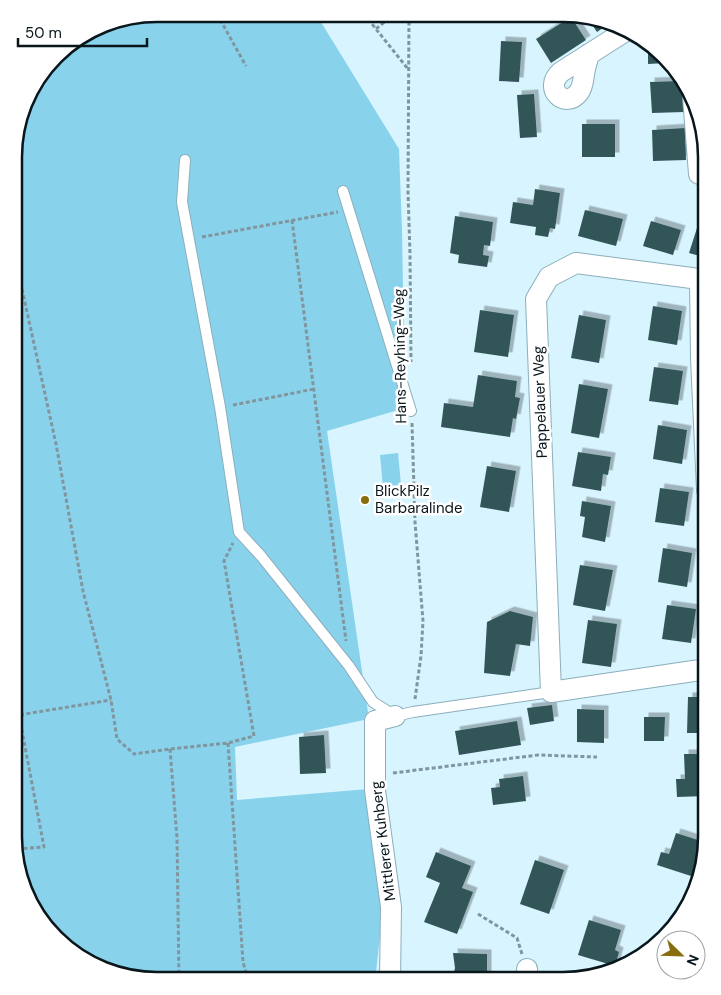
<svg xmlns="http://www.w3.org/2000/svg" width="721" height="995" font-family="'DM Sans',sans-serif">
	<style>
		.green { fill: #89d2ec }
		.building { fill: #335758; filter: url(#shadow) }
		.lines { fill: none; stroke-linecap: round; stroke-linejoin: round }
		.lane-casing { stroke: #8caebb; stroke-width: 12 }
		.street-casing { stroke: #8caebb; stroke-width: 22 }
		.path { stroke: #80969e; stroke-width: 3; stroke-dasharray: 4 2.5; stroke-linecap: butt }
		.lane { stroke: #fff; stroke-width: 10 }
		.street { stroke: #fff; stroke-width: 20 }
		.poi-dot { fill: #876d0c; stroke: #fff; stroke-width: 2 }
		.labels { text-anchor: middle; stroke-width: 5; stroke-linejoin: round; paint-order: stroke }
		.street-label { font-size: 15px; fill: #09161b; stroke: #fff }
		.poi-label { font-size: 15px; fill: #09161b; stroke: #fff; text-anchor: start }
		.rim { fill: none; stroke: #09161b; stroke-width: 2.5 }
	</style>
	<defs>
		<filter id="shadow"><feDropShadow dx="4.5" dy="-4.5" stdDeviation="0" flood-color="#0004"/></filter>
	</defs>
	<rect width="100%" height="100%" fill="#d7f4ff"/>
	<path class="green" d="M158 14H316L399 149 402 231 405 408 327 431 369 719 235 747 237 800 369 789 383 908 375 981 139 980 77 957 28 901 14 838 15 139 33 86 63 49 111 21Z
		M398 453 401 485 383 487 380 455Z"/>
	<path class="building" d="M462 15H479L469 23Z
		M571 17 586 40 551 63 536 39Z
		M587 17 607 25 597 32Z
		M501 41 522 42 519 82 499 81Z
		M648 42 651 43 667 63 648 64Z
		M681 81 683 82 684 112 652 113 650 82Z
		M534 94 537 137 520 138 517 95Z
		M582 124H615V157H582Z
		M685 128 686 160 653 161 652 130Z
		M535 189 560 193 555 229 550 228 548 237 535 235 536 227 510 223 513 202 533 205Z
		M585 210 623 219 616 246 578 236Z
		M455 216 493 222 490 246 484 245 483 255 489 256 487 267 458 263 459 255 450 253Z
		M651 221 681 230 673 255 643 246Z
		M697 228 707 231V258L689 253Z
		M653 306 682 311 677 345 648 340Z
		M480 310 514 315 508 357 474 352Z
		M579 315 606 320 599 363 571 358Z
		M654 367 683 371 678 405 649 401Z
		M478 375 517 381 515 397 520 398 516 419 513 418 510 437 441 427 444 403 473 407Z
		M579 384 608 389 599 438 571 433Z
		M658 425 687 430 682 464 653 459Z
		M578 452 611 457 608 475 603 474 601 491 572 486Z
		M487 466 516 471 509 512 480 507Z
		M660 488 689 492 684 526 655 522Z
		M582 501 611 506 605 542 582 537 585 517 580 516Z
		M663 548 692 553 687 587 658 582Z
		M580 565 613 570 605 611 573 605Z
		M667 605 696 609 691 643 662 639Z
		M510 611 533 617 530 646 516 644 510 676 484 673 487 622Z
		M588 620 617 624 611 667 582 663Z
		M688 697H707V733H687Z
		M552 705 554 721 530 725 527 708Z
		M577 709 604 710V743L577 742Z
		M644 717H665L664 741H644Z
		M517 721 521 745 459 755 455 731Z
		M324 735 326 773 300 774 299 737Z
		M684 754H707V796L677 797 676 779H685Z
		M523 776 526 801 493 805 491 788 500 787 499 779Z
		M676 833 701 841 696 859 699 860 694 877 657 865 661 852 669 854Z
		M436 852 471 866 462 888 473 892 457 934 424 922 440 883 426 877Z
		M535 860 564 870 549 914 520 904Z
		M589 920 621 930 615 950 619 952 615 966 578 955Z
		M453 953 487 954V976L485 981H452L455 968Z"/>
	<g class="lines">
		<defs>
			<path id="lane" d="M185 160 182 202 220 407 239 532 261 556 349 666 373 702 395 716 413 712 551 692
				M343 191 411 411"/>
			<path id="street" d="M589 54C588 59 586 64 585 69 583 77 584 85 579 92 566 110 542 89 561 72L624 32
				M693 97 699 174
				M700 280 701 358 707 490
				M707 669 551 692 536 299 549 277 576 263 707 280
				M527 969 528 981
				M390 981 391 907 375 790V721L395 716"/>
		</defs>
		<use href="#lane" class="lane-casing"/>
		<use href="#street" class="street-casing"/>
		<path class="path" d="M217 14 246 66
			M364 14 408 69
			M409 15 408 192 410 254 411 362
			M376 29 394 14
			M292 220 346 641
			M202 237 338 212
			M15 271 20 280 56 444 83 591 111 700 117 739 134 754 170 749 228 743 254 736 224 561 233 543
			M233 405 314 389
			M412 423 415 522 423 621 421 656 415 699
			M228 743 243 962 248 980
			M170 749 177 838 179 980
			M393 773 538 755 597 757
			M17 849 44 847 19 715 111 700
			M478 914 517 938 522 954"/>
		<use href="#lane" class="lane"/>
		<use href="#street" class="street"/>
	</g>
	<circle class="poi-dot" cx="365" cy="500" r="5"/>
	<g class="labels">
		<g class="street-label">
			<text transform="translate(400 356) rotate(-91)" y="5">Hans-Reyhing-Weg</text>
			<text transform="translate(540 402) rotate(-92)" y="5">Pappelauer Weg</text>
			<text transform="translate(383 841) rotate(-97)" y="5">Mittlerer Kuhberg</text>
		</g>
		<g class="poi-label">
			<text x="375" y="496">BlickPilz<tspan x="375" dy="17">Barbaralinde</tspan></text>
		</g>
	</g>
	<path d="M0 0H721V995H0ZM157 22H563A135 135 0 0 1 698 157V837A135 135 0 0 1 563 972H157A135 135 0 0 1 22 837V157A135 135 0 0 1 157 22Z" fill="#fff" fill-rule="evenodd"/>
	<path class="rim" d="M157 22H563A135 135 0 0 1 698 157V837A135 135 0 0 1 563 972H157A135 135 0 0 1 22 837V157A135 135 0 0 1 157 22Z"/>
	<g transform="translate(681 955) rotate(113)"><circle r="24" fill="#ffffff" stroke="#9da2a4"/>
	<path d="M0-4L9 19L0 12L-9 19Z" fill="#876d0c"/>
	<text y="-8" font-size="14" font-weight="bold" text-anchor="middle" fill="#09161b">N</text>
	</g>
	<path d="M18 38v8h129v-8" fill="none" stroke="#09161b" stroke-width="2.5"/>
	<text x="25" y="38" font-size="15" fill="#09161b" stroke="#ffffff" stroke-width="4" paint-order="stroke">50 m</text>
</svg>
